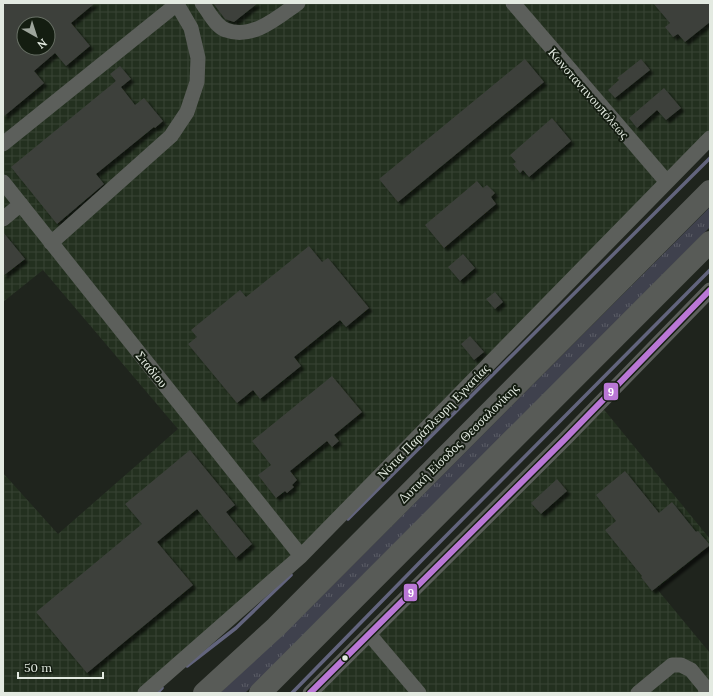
<svg xmlns="http://www.w3.org/2000/svg" width="713" height="696" font-family="Lora,serif">
	<style>
		.industrial { fill: url(#industrial-grid); fill-rule: evenodd }
		.grass { fill: url(#grass-tufts) }
		.lines { fill: none; stroke-linecap: round; stroke-linejoin: round }
		.stream { stroke: #62647d; stroke-width: 3.5 }
		.building { fill: #3d413b; fill-rule: evenodd; filter: url(#shadow) }
		.minor { stroke: #5c5f5b; stroke-width: 15 }
		.highway { stroke: #585b57; stroke-width: 22 }
		.bus-1-casing { stroke: #141d11; stroke-width: 9 }
		.bus-1 { stroke: #ba77d6; stroke-width: 6 }
		.bus-dot { fill: #e3eae1; stroke: #141d11; stroke-width: 1.5 }
		.labels { text-anchor: middle; stroke-width: 4; stroke-linejoin: round; paint-order: stroke }
		.street-label { font-size: 13px; fill: #e3eae1; stroke: #141d11 }
		.line-badge { stroke: #141d11; stroke-width: 1.5 }
		.badge-label { font-size: 11px; text-anchor: middle; font-weight: bold; fill: #fff }
	</style>
	<defs>
		<pattern id="industrial-grid" width="8" height="8" patternUnits="userSpaceOnUse"><rect width="8" height="8" fill="#23301f"/><path d="M0 4h8M4 0v8" fill="none" stroke="#384434"/></pattern>
		<pattern id="grass-tufts" width="24" height="20" patternUnits="userSpaceOnUse"><rect width="24" height="20" fill="#3f414d"/><path d="M3 7l-1-3M5 7V3M7 7l1-3M15 17l-1-3M17 17v-4M19 17l1-3" fill="none" stroke="#5b5d66"/></pattern>
		<filter id="shadow"><feDropShadow dx="3.5" dy="3.5" stdDeviation="1" flood-color="#0009"/></filter>
	</defs>
	<rect width="100%" height="100%" fill="#1f241d"/>
	<path class="industrial" d="M3 3H710V138L301 556 145 693H3V473L58 534 178 429 43 270 3 302ZM24 24H48V48H24Z
		M601 406 710 539V546L657 589 710 653V693H313Z"/>
	<path class="grass" d="M710 207V227L267 672 245 693H220L305 613Z"/>
	<g class="lines">
		<path class="stream" d="M348 519 710 158
			M187 666 236 628 291 575
			M157 693 162 688
			M292 693 424 558 710 270"/>
	</g>
	<path class="building" d="M3 3H95L71 23 90 46 66 66 55 53 34 71 44 83 3 117ZM24 24H48V48H24Z
		M213 3H258L234 22 225 19Z
		M653 3H710V22L685 42 678 34 673 37 665 27 670 23Z
		M525 59 544 82 398 202 379 179Z
		M641 59 650 70 615 98 608 90 619 80 617 78Z
		M120 66 131 79 121 87 135 105 144 98 163 121 155 128 154 127 96 174 104 184 57 224 11 167 116 81 110 74Z
		M664 88 681 108 666 120 657 110 637 128 629 118Z
		M552 118 571 141 529 177 523 170 520 173 513 164 516 162 510 155Z
		M477 181 483 188 487 185 495 193 491 197 496 204 444 248 425 225Z
		M3 232 25 259 3 276Z
		M309 246 322 262 328 258 369 308 346 327 340 320 294 357 301 366 260 399 253 390 237 403 188 344 197 337 191 330 240 290 246 297Z
		M463 254 475 268 460 281 448 267Z
		M495 292 503 302 495 309 486 299Z
		M470 336 484 352 474 360 461 344Z
		M332 376 362 412 334 435 339 441 332 447 327 441 290 471 297 480 292 485 294 487 287 493 285 491 276 498 258 475 271 465 252 441Z
		M190 450 235 505 226 512 252 544 236 558 197 509 157 542 193 585 87 673 36 612 142 524 125 504Z
		M625 471 659 513 672 502 696 532 698 531 710 545 652 591 641 577 642 576 605 530 616 521 596 495Z
		M557 479 567 491 541 514 531 503Z"/>
	<g class="lines">
		<path class="minor" d="M202 3C208 11 216 27 226 30 253 40 278 17 298 3
			M513 3 666 181
			M3 144 177 4 191 28 198 58 197 82 187 112 171 136 51 243
			M3 182 301 556
			M3 219 21 204
			M369 634 419 693
			M145 693 301 556 710 138
			M310 693 565 439 710 290
			M638 693 672 665H681L691 670 705 687 706 693"/>
		<path class="highway" d="M204 693 276 627 710 191
			M260 693 710 242"/>
		<defs>
			<path id="bus-1" d="M310 693 565 439 710 290"/>
		</defs>
		<use href="#bus-1" class="bus-1-casing"/>
		<use href="#bus-1" class="bus-1"/>
	</g>
	<circle class="bus-dot" cx="345" cy="658" r="3.5"/>
	<g class="labels">
		<g class="street-label">
			<text transform="translate(589 93) rotate(49)" y="5">Κωνσταντινουπόλεως</text>
			<text transform="translate(152 369) rotate(51)" y="5">Σταδίου</text>
			<text transform="translate(433 421) rotate(-46)" y="5">Νότια Παράπλευρη Εγνατίας</text>
			<text transform="translate(458 443) rotate(-45)" y="5">Δυτική Είσοδος Θεσσαλονίκης</text>
		</g>
	</g>
	<g class="line-badge">
		<rect x="603" y="382" width="16" height="19" rx="4" fill="#ba77d6"/>
		<rect x="403" y="583" width="15" height="19" rx="4" fill="#ba77d6"/>
	</g>
	<g class="badge-label">
		<text x="611" y="396">9</text>
		<text x="411" y="597">9</text>
	</g>
	<rect width="713" height="696" fill="none" stroke="#e3eae1" stroke-width="8"/>
	<g transform="translate(36 36) rotate(141)"><circle r="19" fill="#141d11" stroke="#676f64"/>
	<path d="M0-3L7 15L0 10L-7 15Z" fill="#9ea59c"/>
	<text y="-6" font-size="11" font-weight="bold" text-anchor="middle" fill="#e3eae1">N</text>
	</g>
	<path d="M18 672v6h85v-6" fill="none" stroke="#e3eae1" stroke-width="2"/>
	<text x="24" y="672" font-size="12" fill="#e3eae1" stroke="#141d11" stroke-width="3" paint-order="stroke">50 m</text>
</svg>
